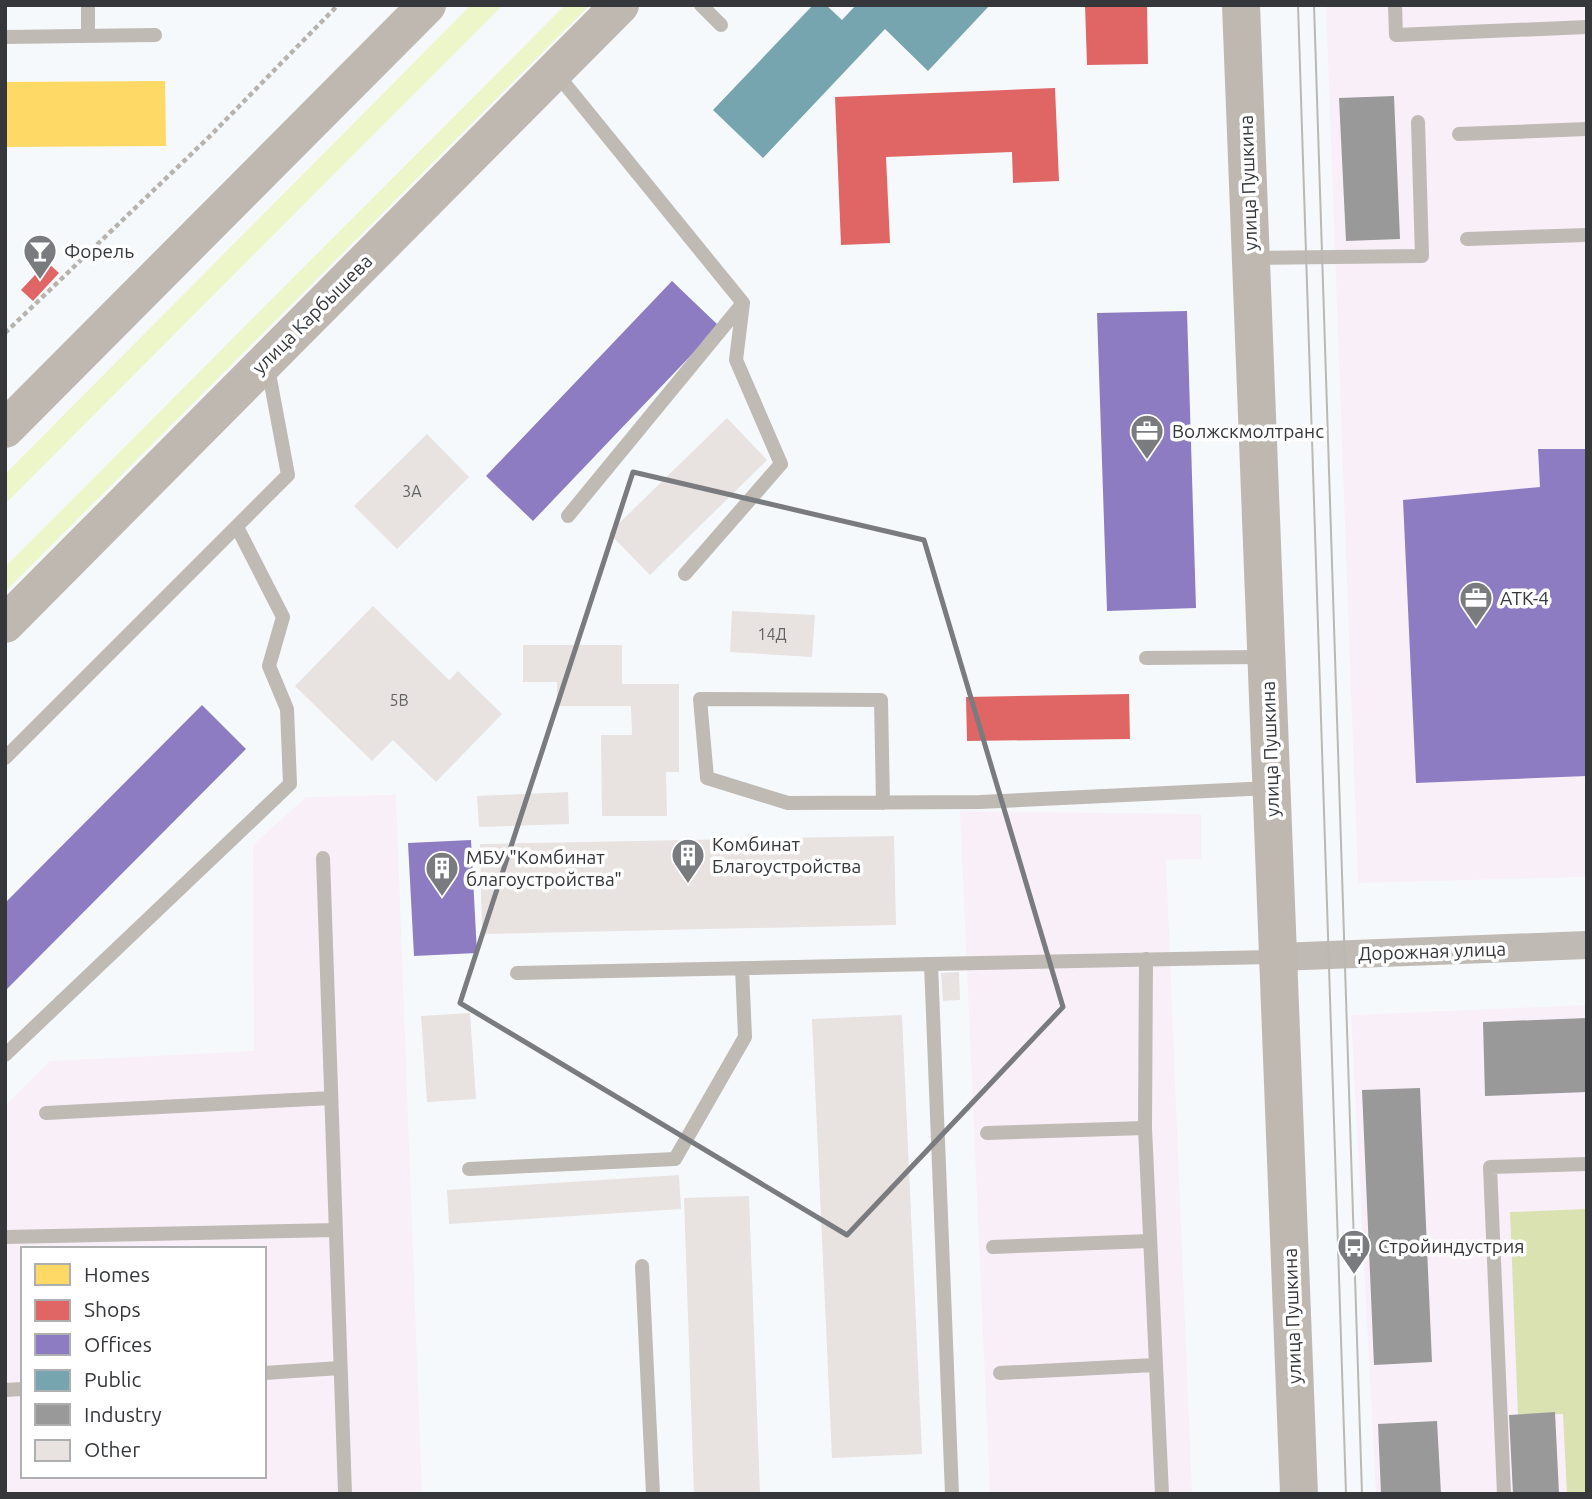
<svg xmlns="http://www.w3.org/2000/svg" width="1592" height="1499" font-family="Ubuntu,sans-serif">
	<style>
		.industrial { fill: #f9eff9; fill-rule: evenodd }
		.green { fill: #edf6c9 }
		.forest { fill: #d9e2b0 }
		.homes { fill: #ffd966 }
		.shops { fill: #e06666 }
		.offices { fill: #8e7cc3 }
		.public { fill: #76a5af }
		.industry { fill: #999 }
		.building { fill: #e8e2e1 }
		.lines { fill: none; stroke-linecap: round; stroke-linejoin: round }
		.path { stroke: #b7b3af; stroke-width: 4.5; stroke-dasharray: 5 3.5; stroke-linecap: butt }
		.lane { stroke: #bfbab3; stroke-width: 14 }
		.street { stroke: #bfbab3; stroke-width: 28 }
		.secondary { stroke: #bfb8b1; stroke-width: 38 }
		.tram { stroke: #bab8b3; stroke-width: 2 }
		.marked { fill: none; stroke: #797b7e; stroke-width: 5; stroke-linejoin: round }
		.labels { text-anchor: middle; stroke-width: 7; stroke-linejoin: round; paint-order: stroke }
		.number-label { font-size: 16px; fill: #636364 }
		.street-label { font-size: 19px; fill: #35373a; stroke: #fff }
		.poi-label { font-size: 19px; fill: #35373a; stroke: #fff; text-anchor: start }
	</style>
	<rect width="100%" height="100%" fill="#f6f9fc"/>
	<path class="industrial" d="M1326 5H1587V877L1358 883Z
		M396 795 422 1494H5V1106L50 1061 254 1051 253 845 306 797ZM23 1249H264V1476H23Z
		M960 811 1201 814V859L1166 860 1192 1494H990Z
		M1587 1005V1494H1376L1351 1015Z"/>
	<path class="green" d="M471 5H503L5 504V474Z
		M565 5H590L5 592V567Z"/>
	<path class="forest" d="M1587 1209V1494H1567L1563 1414 1518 1416 1510 1212Z"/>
	<path class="homes" d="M165 81 166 146 5 147V82Z"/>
	<path class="shops" d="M1085 5H1147L1148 64 1087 65Z
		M1055 88 1059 181 1013 183 1012 152 886 157 890 243 841 245 835 97Z
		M47 262 59 273 33 301 21 290Z
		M1129 694 1130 739 967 741 966 697Z"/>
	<path class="offices" d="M672 281 719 326 533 521 486 476Z
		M1187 311 1196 608 1107 611 1097 313Z
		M1538 449H1587V776L1416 783 1403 500 1540 487Z
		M202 705 246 749 5 991V903Z
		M471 840 477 953 414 956 408 843Z"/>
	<path class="public" d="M813 5H826L842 20 856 5H990L928 71 885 29 763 158 713 110Z"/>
	<path class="industry" d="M1394 96 1400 239 1346 241 1339 98Z
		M1587 1018V1092L1485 1096 1483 1022Z
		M1420 1088 1432 1362 1374 1365 1362 1090Z
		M1555 1412 1559 1494H1513L1509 1415Z
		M1437 1421 1441 1494H1381L1378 1424Z"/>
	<path class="building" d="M727 418 767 460 650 575 609 533Z
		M427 434 469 477 397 549 354 506Z
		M373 606 449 680 458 671 502 714 436 782 393 740 372 761 295 686Z
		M732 611 815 615 812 657 730 652Z
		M523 645H622V684H679V772H666L667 816H602L601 735H632L631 706H557V682H523Z
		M568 792 569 824 479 827 477 796Z
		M894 836 896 925 482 934 480 844Z
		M959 972 960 1000 943 1001 941 973Z
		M470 1013 476 1099 427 1102 421 1016Z
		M902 1015 922 1454 832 1458 812 1019Z
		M679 1175 681 1209 449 1224 447 1190Z
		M749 1196 760 1494H694L684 1198Z"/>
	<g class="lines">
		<path class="path" d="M5 333 209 137 338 5"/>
		<path class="lane" d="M88 5V36
			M701 5 721 25
			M1395 5 1396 35 1587 27
			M5 37 155 35
			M556 73 743 303
			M1459 134 1587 129
			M1467 239 1587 235
			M1252 258 1422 256 1418 122
			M568 516 743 303 736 360 781 464 685 574
			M1146 658 1264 657
			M5 758 288 475 268 368
			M883 803 881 700 700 699 707 778 788 803 980 802 1270 788
			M323 858 345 1493
			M1146 959 1145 1128 1162 1494
			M931 964 1276 957
			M517 973 931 964 952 1494
			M5 1055 290 784 287 709 269 666 283 617 237 527
			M46 1113 331 1098
			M987 1133 1145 1128
			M469 1169 675 1159 745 1037 742 968
			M5 1237 336 1230
			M993 1247 1149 1241
			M642 1266 653 1494
			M264 1373 340 1368
			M1000 1373 1154 1365
			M5 1390 23 1389
			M1504 1494 1490 1167 1587 1164"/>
		<path class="street" d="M1278 957 1587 945"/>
		<path class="secondary" d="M1241 5 1299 1494
			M5 429 427 5
			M5 624 620 5"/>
		<path class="tram" d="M1298 5 1346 1494
			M1314 5 1362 1494"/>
	</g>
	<path class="marked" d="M633 472 924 540 1063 1007 847 1235 460 1003Z"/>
	<defs>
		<symbol id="bar-pin" viewBox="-11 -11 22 30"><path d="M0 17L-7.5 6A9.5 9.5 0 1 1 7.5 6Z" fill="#797b7e" stroke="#fff"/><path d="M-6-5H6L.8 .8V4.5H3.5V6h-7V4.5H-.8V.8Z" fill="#fff"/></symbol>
		<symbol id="office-pin" viewBox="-11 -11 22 30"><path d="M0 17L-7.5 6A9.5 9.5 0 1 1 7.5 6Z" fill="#797b7e" stroke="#fff"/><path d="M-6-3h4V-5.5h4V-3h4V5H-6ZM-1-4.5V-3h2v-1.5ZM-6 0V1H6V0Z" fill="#fff"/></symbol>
		<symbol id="building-pin" viewBox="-11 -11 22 30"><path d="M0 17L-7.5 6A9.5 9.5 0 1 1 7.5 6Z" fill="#797b7e" stroke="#fff"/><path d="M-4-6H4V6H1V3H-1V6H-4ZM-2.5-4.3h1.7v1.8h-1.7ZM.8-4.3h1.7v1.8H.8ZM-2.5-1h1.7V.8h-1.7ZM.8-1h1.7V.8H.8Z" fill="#fff"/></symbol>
		<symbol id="bus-pin" viewBox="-11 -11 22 30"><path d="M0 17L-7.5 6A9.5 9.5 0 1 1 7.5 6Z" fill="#797b7e" stroke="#fff"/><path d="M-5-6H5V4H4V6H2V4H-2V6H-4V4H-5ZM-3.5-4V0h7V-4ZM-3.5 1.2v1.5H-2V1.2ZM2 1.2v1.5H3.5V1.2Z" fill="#fff"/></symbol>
	</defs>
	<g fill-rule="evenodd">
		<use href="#bar-pin" x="21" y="232" width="38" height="52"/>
		<use href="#office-pin" x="1128" y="412" width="38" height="52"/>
		<use href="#office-pin" x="1457" y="579" width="38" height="52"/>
		<use href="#building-pin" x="669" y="836" width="38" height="52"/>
		<use href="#building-pin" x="423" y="849" width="38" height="52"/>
		<use href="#bus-pin" x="1335" y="1227" width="38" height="52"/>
	</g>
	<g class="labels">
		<g class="number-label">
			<text x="412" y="497">3А</text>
			<text x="772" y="640">14Д</text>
			<text x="399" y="706">5В</text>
		</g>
		<g class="street-label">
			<text transform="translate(1248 183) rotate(-92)" y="7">улица Пушкина</text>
			<text transform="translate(312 314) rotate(-45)" y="7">улица Карбышева</text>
			<text transform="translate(1270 749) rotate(-92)" y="7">улица Пушкина</text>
			<text transform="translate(1432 951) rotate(-2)" y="7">Дорожная улица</text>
			<text transform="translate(1292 1316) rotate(-92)" y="7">улица Пушкина</text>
		</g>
		<g class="poi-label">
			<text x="64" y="258">Форель</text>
			<text x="1172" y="438">Волжскмолтранс</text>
			<text x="1500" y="605">АТК-4</text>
			<text x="712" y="851">Комбинат<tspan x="712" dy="22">Благоустройства</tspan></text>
			<text x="466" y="864">МБУ "Комбинат<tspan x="466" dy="22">благоустройства"</tspan></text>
			<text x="1378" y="1253">Стройиндустрия</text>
		</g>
	</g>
	<rect width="1592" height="1499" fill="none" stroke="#35373a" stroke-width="14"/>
	<rect x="21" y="1247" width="245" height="231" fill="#ffffff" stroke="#aeafb0" stroke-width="2"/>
	<rect x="35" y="1264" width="35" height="21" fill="#ffd966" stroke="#aeafb0" stroke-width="2"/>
	<text x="84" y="1282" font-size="21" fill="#35373a">Homes</text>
	<rect x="35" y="1300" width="35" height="21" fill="#e06666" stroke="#aeafb0" stroke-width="2"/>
	<text x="84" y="1317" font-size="21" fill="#35373a">Shops</text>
	<rect x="35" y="1334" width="35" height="21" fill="#8e7cc3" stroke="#aeafb0" stroke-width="2"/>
	<text x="84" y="1352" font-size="21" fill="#35373a">Offices</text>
	<rect x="35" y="1370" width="35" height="21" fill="#76a5af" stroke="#aeafb0" stroke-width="2"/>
	<text x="84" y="1387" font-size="21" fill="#35373a">Public</text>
	<rect x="35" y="1404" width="35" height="21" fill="#999999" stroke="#aeafb0" stroke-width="2"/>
	<text x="84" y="1422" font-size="21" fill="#35373a">Industry</text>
	<rect x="35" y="1440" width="35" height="21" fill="#e8e2e1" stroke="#aeafb0" stroke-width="2"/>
	<text x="84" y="1457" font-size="21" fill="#35373a">Other</text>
</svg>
